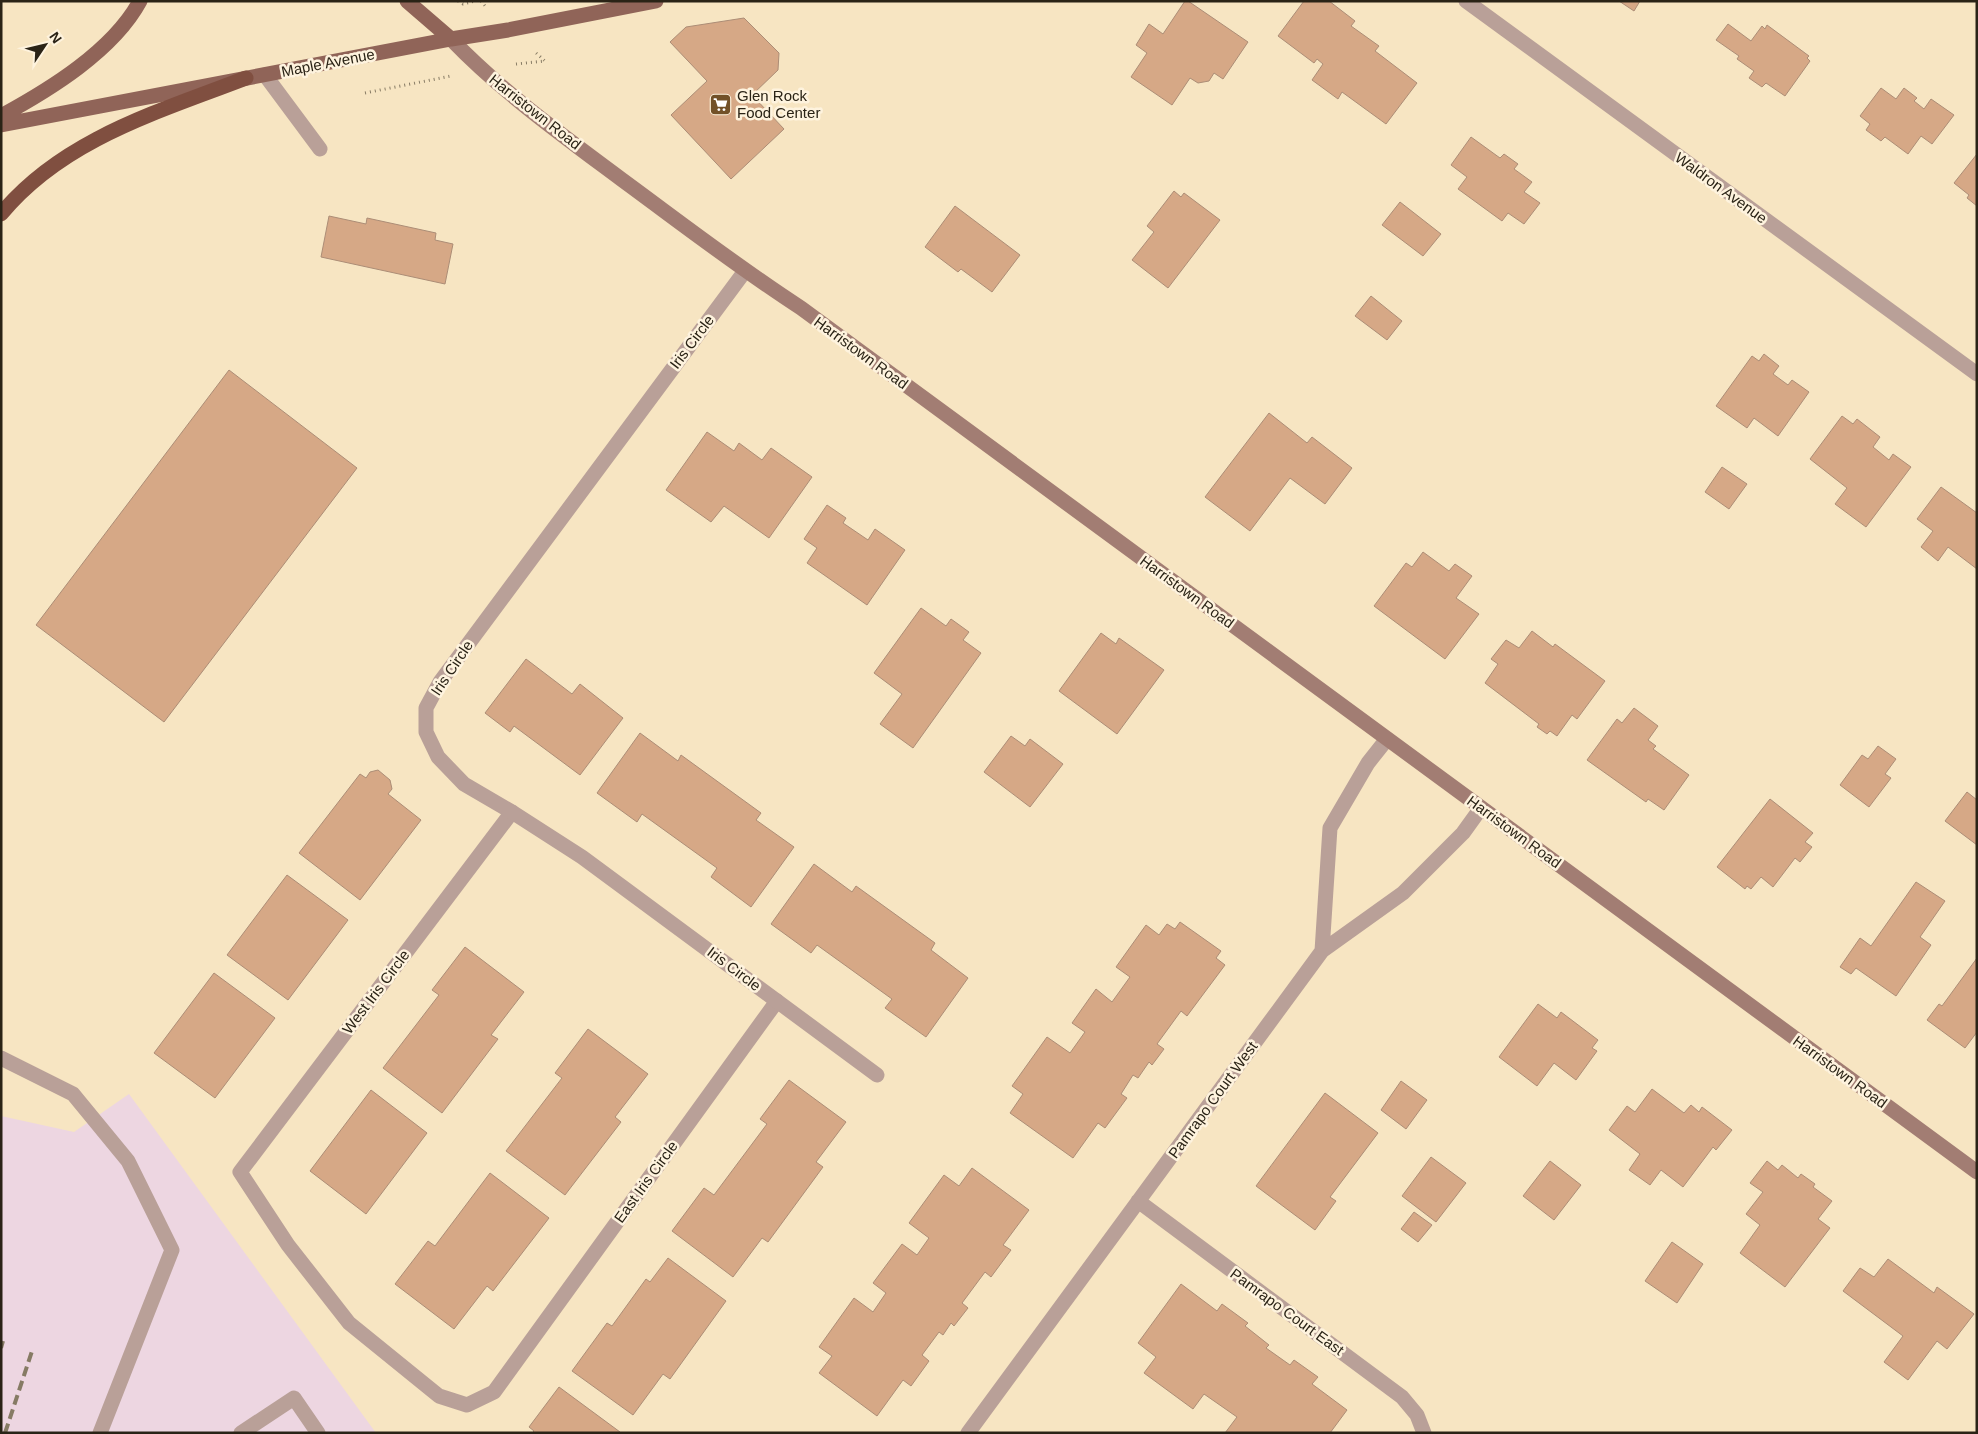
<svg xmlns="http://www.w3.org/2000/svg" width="1978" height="1434" font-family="Helvetica,sans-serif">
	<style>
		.industrial { fill: #edd6e1 }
		.building { fill: #d6a886; stroke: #ac8d76 }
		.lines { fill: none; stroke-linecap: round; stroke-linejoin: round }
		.path { stroke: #887c65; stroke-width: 3; stroke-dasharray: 1 4; stroke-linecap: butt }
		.lane { stroke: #b9a098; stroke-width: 15 }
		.street { stroke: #b9a098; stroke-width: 15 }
		.secondary { stroke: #a27d73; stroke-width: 15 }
		.primary { stroke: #906458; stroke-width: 15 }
		.highway { stroke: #804f40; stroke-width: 15 }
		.rail { stroke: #867b64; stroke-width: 4; stroke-dasharray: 10 5; stroke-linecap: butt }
		.labels { text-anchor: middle; stroke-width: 5; stroke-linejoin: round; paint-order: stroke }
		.street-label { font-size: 15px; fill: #2a2316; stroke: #fef3de }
		.poi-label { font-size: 15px; fill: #2a2316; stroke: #fef3de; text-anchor: start }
	</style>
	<rect width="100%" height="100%" fill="#f7e5c2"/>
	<path class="industrial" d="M129 1094 376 1433H1V1116L74 1132Z"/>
	<path class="building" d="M1185 1H1188L1248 42 1223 79 1214 73 1209 81 1198 83 1190 78 1172 105 1131 77 1147 53 1136 45 1149 24 1163 34Z
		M1304 1H1329L1355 21 1351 26 1379 46 1375 51 1417 83 1386 124 1342 92 1338 99 1312 80 1323 64 1317 59 1314 63 1278 36Z
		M1619 1H1640L1634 11Z
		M744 18 779 53 778 70 752 95 784 129 731 179 671 115 707 81 670 42 686 27Z
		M1728 24 1751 41 1762 26 1765 29 1767 25 1809 56 1807 58 1810 61 1785 96 1766 83 1762 87 1749 78 1754 71 1737 59 1739 56 1716 40Z
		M1881 88 1896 99 1904 88 1917 98 1914 101 1924 109 1931 99 1954 115 1932 144 1921 136 1908 154 1885 137 1881 141 1866 130 1870 124 1860 116Z
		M1471 137 1500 158 1504 154 1518 164 1514 169 1532 182 1524 192 1540 203 1524 224 1508 213 1502 221 1458 189 1467 177 1451 165Z
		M1977 154V206L1967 198 1969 195 1954 183Z
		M1174 191 1181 197 1184 193 1220 220 1168 288 1132 260 1154 232 1147 226Z
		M1400 202 1441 234 1423 256 1382 225Z
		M955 206 1020 255 992 292 961 269 958 272 925 247Z
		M329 216 366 224 367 218 436 233 435 240 453 244 445 284 321 257Z
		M1371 296 1402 321 1387 340 1355 316Z
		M1764 354 1779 366 1773 374 1788 385 1792 380 1809 392 1778 436 1754 418 1747 428 1716 406 1752 356 1759 361Z
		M229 370 357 468 164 722 36 625Z
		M1269 413 1307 443 1312 437 1352 468 1325 504 1290 478 1250 531 1205 497Z
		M1842 416 1853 424 1857 419 1880 437 1873 447 1889 460 1893 454 1911 467 1866 527 1835 504 1847 488 1810 459Z
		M707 432 734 451 739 443 762 460 771 448 812 477 769 538 724 506 711 522 666 490Z
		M1722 467 1747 484 1729 509 1705 492Z
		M1941 487 1977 513V569L1948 547 1938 561 1921 547 1933 531 1917 519Z
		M827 505 846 518 843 523 868 540 875 529 905 550 867 605 807 563 817 548 804 539Z
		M1423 552 1449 571 1455 564 1472 576 1456 598 1479 614 1445 659 1374 606 1406 563 1412 567Z
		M921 608 946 626 951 619 969 632 963 640 981 653 913 748 880 724 902 694 874 673Z
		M1532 631 1553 647 1555 644 1605 681 1577 719 1572 715 1557 736 1550 731 1547 734 1537 727 1539 724 1485 683 1498 664 1491 659 1506 640 1519 648Z
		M1101 633 1116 644 1119 638 1164 670 1117 734 1059 691Z
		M526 659 572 694 580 684 623 718 580 775 514 726 510 732 485 713Z
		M1634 708 1658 726 1648 740 1656 746 1653 749 1689 775 1664 810 1648 799 1646 802 1587 760 1617 719 1622 723Z
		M640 733 678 761 681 755 761 813 756 820 794 847 751 907 711 877 717 868 642 814 637 822 597 793Z
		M1011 736 1025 746 1030 739 1063 764 1030 807 984 772Z
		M1878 746 1896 759 1885 774 1891 778 1869 807 1840 785 1862 755 1868 759Z
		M378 770 390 780 392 789 388 794 421 820 360 900 299 853 360 774 366 778 370 772Z
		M1967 792 1977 800V845L1945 821Z
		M1770 799 1813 833 1805 842 1812 847 1800 862 1795 858 1773 887 1761 877 1751 889 1747 886 1745 889 1717 867Z
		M814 864 852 892 856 886 935 943 931 950 968 978 926 1037 885 1008 892 999 817 945 811 953 771 924Z
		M287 875 348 920 288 1000 227 955Z
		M1916 882 1945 901 1920 937 1931 945 1896 996 1856 968 1851 974 1840 967 1860 938 1871 946Z
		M1180 922 1221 951 1216 958 1225 965 1187 1016 1181 1011 1157 1044 1164 1049 1152 1065 1149 1062 1138 1078 1133 1075 1121 1094 1127 1098 1105 1128 1098 1123 1073 1158 1010 1113 1023 1094 1012 1086 1047 1037 1070 1053 1085 1032 1072 1023 1096 989 1112 1002 1130 977 1116 967 1146 925 1159 935 1167 924 1175 929Z
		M465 947 524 992 491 1035 498 1039 442 1113 383 1068 439 995 432 990Z
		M1977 958V1032L1965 1048 1927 1020 1939 1004 1942 1006Z
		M214 973 275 1018 215 1098 154 1053Z
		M1538 1004 1557 1018 1561 1012 1598 1040 1592 1048 1597 1051 1576 1080 1554 1063 1537 1086 1499 1057Z
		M588 1029 648 1074 615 1117 621 1122 565 1195 506 1151 562 1078 555 1073Z
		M789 1080 846 1122 816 1162 823 1167 768 1242 762 1238 733 1277 672 1231 704 1188 714 1195 767 1124 760 1119Z
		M1401 1081 1427 1100 1406 1129 1381 1110Z
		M1652 1089 1684 1113 1691 1105 1699 1112 1702 1107 1732 1130 1716 1150 1713 1147 1683 1187 1661 1170 1650 1185 1629 1170 1640 1154 1609 1130 1627 1106 1635 1112Z
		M371 1090 427 1133 366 1214 310 1171Z
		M1325 1093 1378 1133 1330 1197 1336 1201 1315 1230 1256 1186Z
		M1431 1157 1466 1183 1436 1222 1402 1196Z
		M1550 1161 1581 1185 1554 1220 1523 1196Z
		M1767 1161 1778 1170 1782 1165 1798 1178 1801 1174 1815 1184 1813 1187 1832 1201 1818 1219 1830 1228 1785 1287 1740 1253 1760 1225 1746 1214 1763 1192 1750 1183Z
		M972 1168 1029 1210 1003 1245 1011 1250 991 1277 985 1272 962 1303 968 1308 954 1326 951 1323 943 1335 939 1332 922 1355 929 1361 911 1386 903 1380 877 1416 819 1373 832 1356 819 1347 854 1298 873 1312 886 1293 873 1283 902 1244 917 1255 929 1238 909 1223 944 1175 959 1186Z
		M490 1173 549 1218 493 1291 487 1286 454 1329 395 1284 428 1241 435 1246Z
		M1414 1212 1432 1225 1418 1242 1401 1229Z
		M1672 1242 1703 1264 1677 1303 1645 1281Z
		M668 1258 726 1301 670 1379 663 1374 633 1415 572 1371 607 1323 612 1326 646 1279 650 1282Z
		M1888 1259 1934 1293 1937 1287 1974 1314 1947 1349 1937 1341 1908 1380 1884 1362 1903 1336 1843 1291 1860 1268 1874 1277Z
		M1181 1284 1217 1311 1222 1304 1248 1323 1245 1326 1269 1345 1266 1348 1290 1365 1294 1360 1318 1377 1312 1384 1347 1410 1330 1433H1225L1237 1417 1204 1394 1193 1409 1144 1373 1156 1357 1138 1343Z
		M559 1387 620 1432V1433H532L534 1431 529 1427Z"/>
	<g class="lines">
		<path class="path" d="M458 1 463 4 475 1
			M481 1 486 7
			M516 64 545 61 535 52
			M365 93 451 76"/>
		<path class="lane" d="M265 75 320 149
			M512 812 240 1172 288 1245 349 1323 439 1396 467 1405 494 1392 777 1001
			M1 1058 73 1094 128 1161 172 1250 100 1433
			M241 1433 294 1398 318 1433"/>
		<path class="street" d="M1466 1 1977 374
			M745 271 440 682 426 708V732L438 757 464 784 512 812 582 857 877 1075
			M1322 951 1403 893 1463 833 1481 808
			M1138 1201 1402 1397 1417 1415 1424 1433
			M968 1433 1322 951 1330 828 1368 763 1387 739"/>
		<path class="secondary" d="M451 39C502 92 562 135 621 179 681 223 739 268 801 308L1977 1172"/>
		<path class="primary" d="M407 1 451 39
			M1 116C49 90 113 51 140 1
			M1 125 451 39 508 30 656 1"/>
		<path class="highway" d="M1 214C63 139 158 112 246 78"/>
		<path class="rail" d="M1 1348 3 1341
			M5 1433 32 1351"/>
	</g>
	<defs>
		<symbol id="supermarket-square" viewBox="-11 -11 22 22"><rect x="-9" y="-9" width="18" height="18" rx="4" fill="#725128" stroke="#fef3de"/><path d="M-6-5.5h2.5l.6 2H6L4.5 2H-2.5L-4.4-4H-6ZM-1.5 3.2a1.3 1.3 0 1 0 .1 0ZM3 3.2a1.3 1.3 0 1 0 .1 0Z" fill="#fff"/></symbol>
	</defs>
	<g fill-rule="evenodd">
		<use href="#supermarket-square" x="708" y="92" width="25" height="25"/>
	</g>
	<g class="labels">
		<g class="street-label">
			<text transform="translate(328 63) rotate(-11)" y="5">Maple Avenue</text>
			<text transform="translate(535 112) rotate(38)" y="5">Harristown Road</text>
			<text transform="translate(1721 188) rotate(36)" y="5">Waldron Avenue</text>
			<text transform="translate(692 342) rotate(-53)" y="5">Iris Circle</text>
			<text transform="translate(861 353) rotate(36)" y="5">Harristown Road</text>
			<text transform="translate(1187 592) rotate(36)" y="5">Harristown Road</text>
			<text transform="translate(452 668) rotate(-56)" y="5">Iris Circle</text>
			<text transform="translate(1514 832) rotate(36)" y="5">Harristown Road</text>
			<text transform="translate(734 969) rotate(37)" y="5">Iris Circle</text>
			<text transform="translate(376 992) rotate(-53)" y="5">West Iris Circle</text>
			<text transform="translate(1840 1072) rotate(36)" y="5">Harristown Road</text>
			<text transform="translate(1213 1100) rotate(-54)" y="5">Pamrapo Court West</text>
			<text transform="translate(646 1182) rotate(-54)" y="5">East Iris Circle</text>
			<text transform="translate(1287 1312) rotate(36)" y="5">Pamrapo Court East</text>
		</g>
		<g class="poi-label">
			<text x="737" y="101">Glen Rock<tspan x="737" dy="17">Food Center</tspan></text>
		</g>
	</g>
	<rect width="1978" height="1434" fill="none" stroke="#2a2316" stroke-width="5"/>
	<g transform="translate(45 45) rotate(55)" stroke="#fef3de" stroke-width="4" paint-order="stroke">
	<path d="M0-4L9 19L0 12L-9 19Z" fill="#2a2316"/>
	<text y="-8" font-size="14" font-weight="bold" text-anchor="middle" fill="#2a2316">N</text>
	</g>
</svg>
